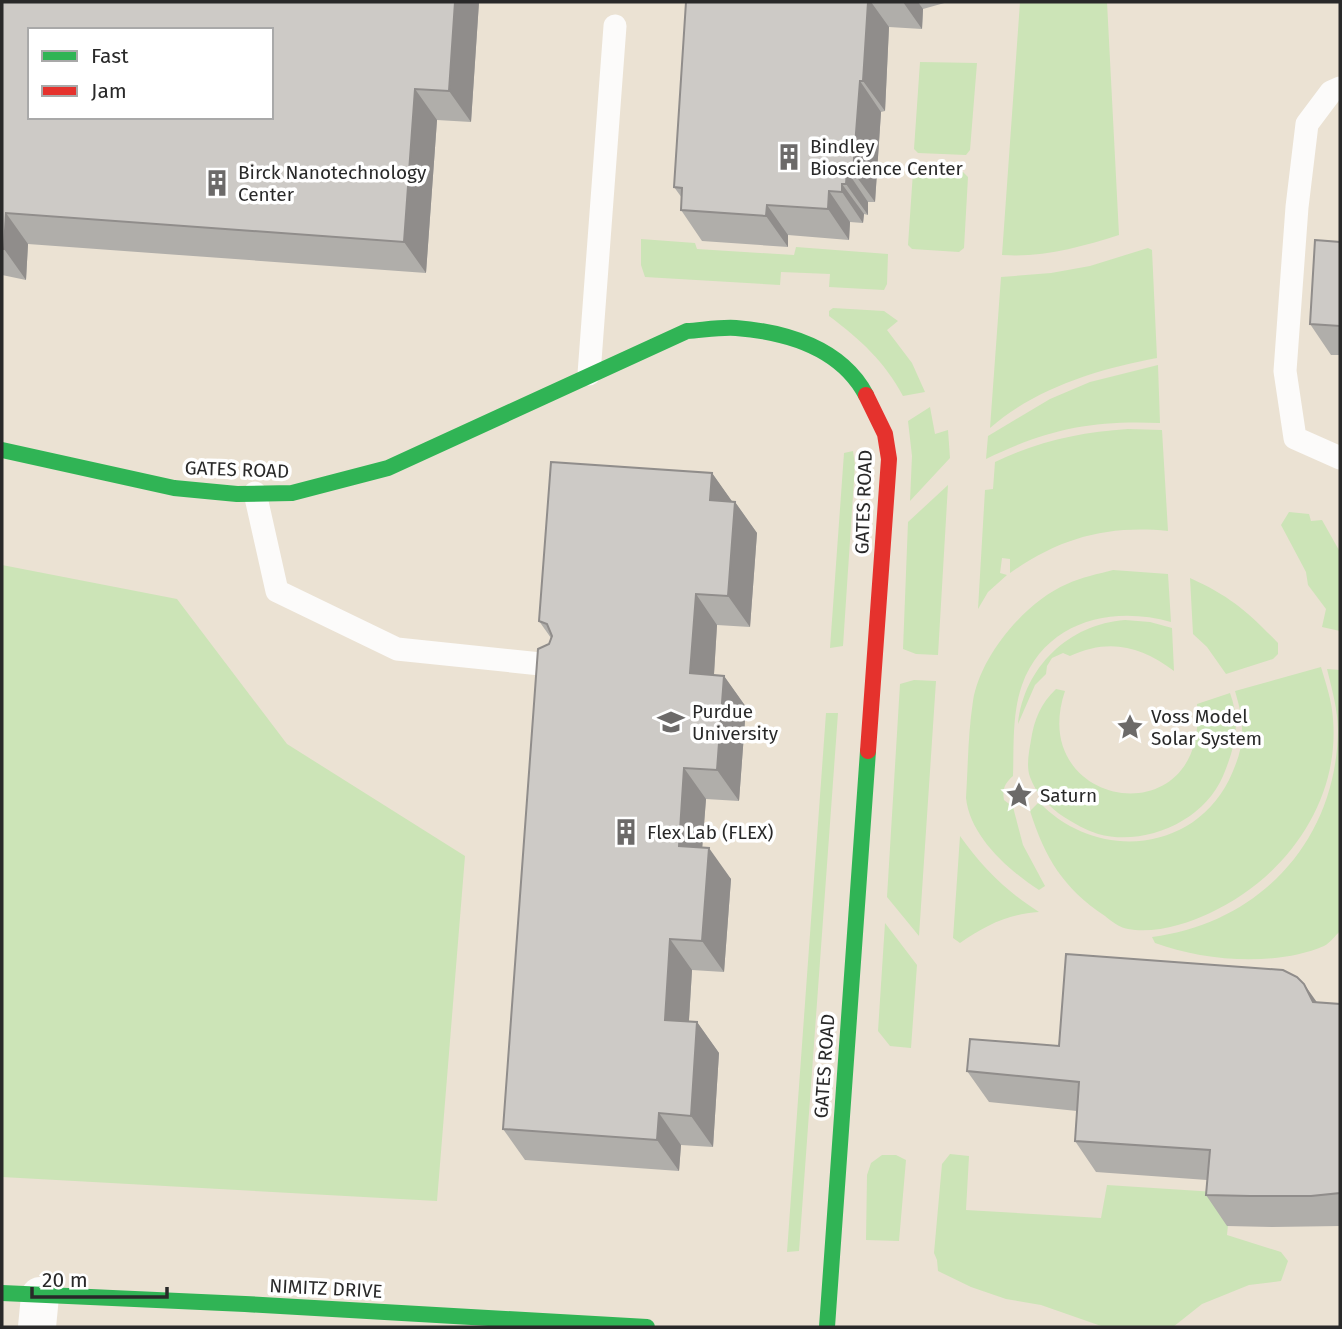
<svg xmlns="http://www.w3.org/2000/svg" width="1342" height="1329" font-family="'Fira Sans',sans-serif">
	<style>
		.education { fill: #ebe2d3; fill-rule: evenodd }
		.green { fill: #cce4b7 }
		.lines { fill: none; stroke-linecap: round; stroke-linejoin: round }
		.lane { stroke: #fcfbfa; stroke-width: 23 }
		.street { stroke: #fcfbfa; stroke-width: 38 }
		.fast { stroke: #30b455; stroke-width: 16 }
		.jam { stroke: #e5322d; stroke-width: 16 }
		.wall { fill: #b0aeaa }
		.shaded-wall { fill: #908d8b }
		.building { fill: #cdcac6; stroke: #908d8b; stroke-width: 2; fill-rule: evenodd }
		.labels { text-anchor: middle; stroke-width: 7; stroke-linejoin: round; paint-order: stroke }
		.poi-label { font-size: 19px; fill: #292929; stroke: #fff; text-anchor: start }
		.street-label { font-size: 19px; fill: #292929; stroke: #fff }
	</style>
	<rect width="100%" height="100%" fill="#e8e4df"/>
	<path class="education" d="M2 2H1340V1327H2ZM30 30H271V117H30Z"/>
	<path class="green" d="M1020 2H1107L1119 235C1081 247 1042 258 1002 255Z
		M920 62 977 63 970 150 966 155 918 153 914 149Z
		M916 169 963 172 968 177 964 248 959 252 912 249 908 245 913 172Z
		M641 239 695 243 697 249 794 255 796 247 888 254 887 284 884 290 829 287 830 274 781 272 780 285 645 277 641 265Z
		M1148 248 1152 250 1157 358C1098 369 1036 388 990 428L1001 277 1051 273 1090 266Z
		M833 308 884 311 898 321 887 330 912 363 925 392 903 396C885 362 860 339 829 316V311Z
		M1158 365 1160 423C1093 420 1047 429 986 459L988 436 1050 399 1090 382Z
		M930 407 935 434 948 430 950 458 910 501 912 456 908 421Z
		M1128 429 1162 430 1168 531C1107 525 1060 538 1010 573V559L1002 558 1000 573 1007 575 988 592 978 609 985 490 993 489 995 462C1039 441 1081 432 1128 429Z
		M853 451 855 465 843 646 830 648 844 453Z
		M948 485 938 655 916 654 903 649 908 522Z
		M1289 512 1309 514 1311 521 1322 520 1340 552V631L1322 627 1326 609 1308 585 1306 572 1281 525Z
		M2 565 177 599 287 744 465 856 437 1201 2 1177Z
		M1113 570 1168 574 1171 622C1112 605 1045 621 1022 685 1012 714 1014 745 1013 776 1005 783 1002 789 1004 800L1013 807 1023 845 1045 886 1039 890C1008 870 970 836 966 798 968 766 968 733 973 701 980 656 1025 602 1067 584 1082 577 1098 574 1113 570Z
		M1190 578C1230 596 1248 612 1278 643V654L1273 659 1226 674 1207 647 1193 634Z
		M1125 620 1150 622 1172 628 1174 671C1141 646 1109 638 1070 656L1063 653 1052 658 1047 666 1046 674 1035 685 1018 724C1024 667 1069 624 1125 620Z
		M1321 667C1326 684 1332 701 1333 719 1340 803 1284 879 1210 913 1187 924 1154 934 1128 929 1120 928 1111 921 1105 916 1063 888 1045 858 1030 811L1039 802C1094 860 1191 855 1229 780 1236 765 1242 750 1242 734 1243 719 1239 705 1235 691Z
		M1327 669 1340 670V931C1335 936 1330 943 1324 946 1275 967 1204 961 1155 943L1152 937C1260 923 1336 841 1338 731 1338 710 1332 690 1327 669Z
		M914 680 936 681 919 936 887 897 900 684Z
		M1056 689 1065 691C1025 809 1209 840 1197 704L1230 693C1241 723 1235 747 1223 776 1204 821 1145 847 1098 834 1086 830 1075 824 1064 817 1050 808 1036 794 1030 777 1026 766 1029 752 1031 740 1034 720 1041 703 1056 689Z
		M826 713H838L799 1251 787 1252Z
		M960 836C982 867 1007 892 1039 912 1008 914 986 925 960 943L953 938Z
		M885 923 917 965 911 1048 890 1046 878 1031Z
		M950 1154 969 1156 966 1210 1101 1218 1107 1185 1231 1193 1227 1235 1281 1252 1288 1261 1281 1281 1249 1285 1202 1304 1173 1327H1104L1041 1305 1006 1299 971 1287 938 1271 937 1260 934 1253 942 1164Z
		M882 1155H896L906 1160 899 1241 866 1240 867 1175 871 1163Z"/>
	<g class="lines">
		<path class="lane" d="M1340 88 1331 92 1307 124 1297 207 1285 371 1295 438 1340 458
			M589 374 615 26
			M255 493 277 591 397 649 560 666"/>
		<path class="street" d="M37 1327 40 1296"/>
		<path class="fast" d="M2 450 174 488 237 494 292 493 388 468 687 331C703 330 720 327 736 328 786 332 841 348 866 395
			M2 1293 245 1304 647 1327
			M827 1327 868 751"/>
		<path class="jam" d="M866 395 885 434 889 459 868 751"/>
	</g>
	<path class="wall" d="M2 2H479L471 122 437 120 426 273 28 244 26 280 2 275Z
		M686 2H948L923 9 922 29 889 27 885 111 881 112 875 202H868V215L864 214 863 223 850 222 849 240 788 235V247L702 241 681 210 682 198 674 187Z
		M1340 242V355H1331L1310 324Z
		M712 473 732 502H735L757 533 750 627 717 625 714 675 724 676 746 707 739 801 706 799 702 848 731 879 724 972 692 970 689 1021 697 1022 719 1053 713 1147 681 1145 679 1171 525 1160 503 1129 549 644 551 638 539 621Z
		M1317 1002 1340 1004V1226L1272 1227 1227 1226 1206 1195 1207 1180 1096 1172 1075 1141 1077 1111 989 1102 967 1071Z"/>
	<path class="shaded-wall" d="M455 2H479L471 122 449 91Z
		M868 2H871L889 27 885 111 863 81Z
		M903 2H918L923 9 922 29Z
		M860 81 881 112 875 202 853 172Z
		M415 89 437 120 426 273 404 242Z
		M847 171 868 202V215L846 184Z
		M842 184 864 214 863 223 842 192Z
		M829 191 850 222 849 240 828 209Z
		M767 205 788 235V247L766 216Z
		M6 213 28 244 26 280 4 249Z
		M712 473 734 504 710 500Z
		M735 502 757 533 750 627 728 596Z
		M696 594 717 625 712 705 690 673Z
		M724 676 746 707 739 801 717 770Z
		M684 768 706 799 700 877 679 846Z
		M709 848 731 879 724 972 702 941Z
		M670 939 692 970 687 1051 665 1020Z
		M1304 984 1326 1015 1313 1002Z
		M697 1022 719 1053 713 1147 691 1116Z
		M659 1113 681 1145 679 1171 657 1140Z"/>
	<path class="building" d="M2 2H455L449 91 415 89 404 242 6 213 4 249H2ZM30 30H271V117H30Z
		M686 2H868L863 81H860L853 172 847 171 846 184H842V192L829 191 828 209 767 205 766 216 681 210 682 188 674 187Z
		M1315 240 1340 242V326L1310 324Z
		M551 462 712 473 710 500 735 502 728 596 696 594 690 673 724 676 717 770 684 768 679 846 709 848 702 941 670 939 665 1020 697 1022 691 1116 659 1113 657 1140 503 1129 538 649 549 644 552 636 547 624 539 621Z
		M1066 954 1283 970 1297 977 1304 984 1313 1002 1340 1004V1193L1311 1196H1250L1206 1195 1210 1150 1075 1141 1079 1082 967 1071 970 1039 1059 1046Z"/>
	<defs>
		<symbol id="building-bare" viewBox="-9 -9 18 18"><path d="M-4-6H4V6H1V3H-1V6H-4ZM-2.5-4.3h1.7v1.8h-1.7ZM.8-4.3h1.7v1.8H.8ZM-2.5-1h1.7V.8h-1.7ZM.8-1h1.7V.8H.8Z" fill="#6c6a69" stroke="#fff" stroke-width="2.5" paint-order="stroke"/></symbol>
		<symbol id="university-bare" viewBox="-9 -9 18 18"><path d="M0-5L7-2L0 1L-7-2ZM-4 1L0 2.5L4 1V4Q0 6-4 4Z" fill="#6c6a69" stroke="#fff" stroke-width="2.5" paint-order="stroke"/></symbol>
		<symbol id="sight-bare" viewBox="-9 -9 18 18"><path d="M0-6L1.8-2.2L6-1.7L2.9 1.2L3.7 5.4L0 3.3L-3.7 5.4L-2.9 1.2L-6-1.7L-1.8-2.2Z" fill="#6c6a69" stroke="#fff" stroke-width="2.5" paint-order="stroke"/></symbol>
	</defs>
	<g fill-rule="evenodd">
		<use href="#building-bare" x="770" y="138" width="38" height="38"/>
		<use href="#building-bare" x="198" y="164" width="38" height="38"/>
		<use href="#university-bare" x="652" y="703" width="38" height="38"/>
		<use href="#sight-bare" x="1111" y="708" width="38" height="38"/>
		<use href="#sight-bare" x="1000" y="776" width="38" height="38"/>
		<use href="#building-bare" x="607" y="813" width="38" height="38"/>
	</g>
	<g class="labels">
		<g class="poi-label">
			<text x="810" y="153">Bindley<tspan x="810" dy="22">Bioscience Center</tspan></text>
			<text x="238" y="179">Birck Nanotechnology<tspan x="238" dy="22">Center</tspan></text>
			<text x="692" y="718">Purdue<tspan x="692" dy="22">University</tspan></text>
			<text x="1151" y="723">Voss Model<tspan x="1151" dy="22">Solar System</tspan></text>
			<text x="1040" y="802">Saturn</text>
			<text x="647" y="839">Flex Lab (FLEX)</text>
		</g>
		<g class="street-label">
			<text transform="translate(237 469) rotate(2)" y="7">GATES ROAD</text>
			<text transform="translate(863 502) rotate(-88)" y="7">GATES ROAD</text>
			<text transform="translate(824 1066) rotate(-86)" y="7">GATES ROAD</text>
			<text transform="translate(326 1288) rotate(3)" y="7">NIMITZ DRIVE</text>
		</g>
	</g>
	<rect width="1342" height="1329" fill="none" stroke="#292929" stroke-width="7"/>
	<rect x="28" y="28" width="245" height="91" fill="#ffffff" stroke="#a9a9a9" stroke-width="2"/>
	<rect x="42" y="51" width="35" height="10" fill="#30b455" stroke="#a9a9a9" stroke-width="2"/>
	<text x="91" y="63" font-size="21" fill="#292929">Fast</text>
	<rect x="42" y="86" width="35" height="10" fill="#e5322d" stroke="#a9a9a9" stroke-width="2"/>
	<text x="91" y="98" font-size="21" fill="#292929">Jam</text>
	<path d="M32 1287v10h135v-10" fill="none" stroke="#292929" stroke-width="3.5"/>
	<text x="42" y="1287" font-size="21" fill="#292929" stroke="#ffffff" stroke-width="5" paint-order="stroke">20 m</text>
</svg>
